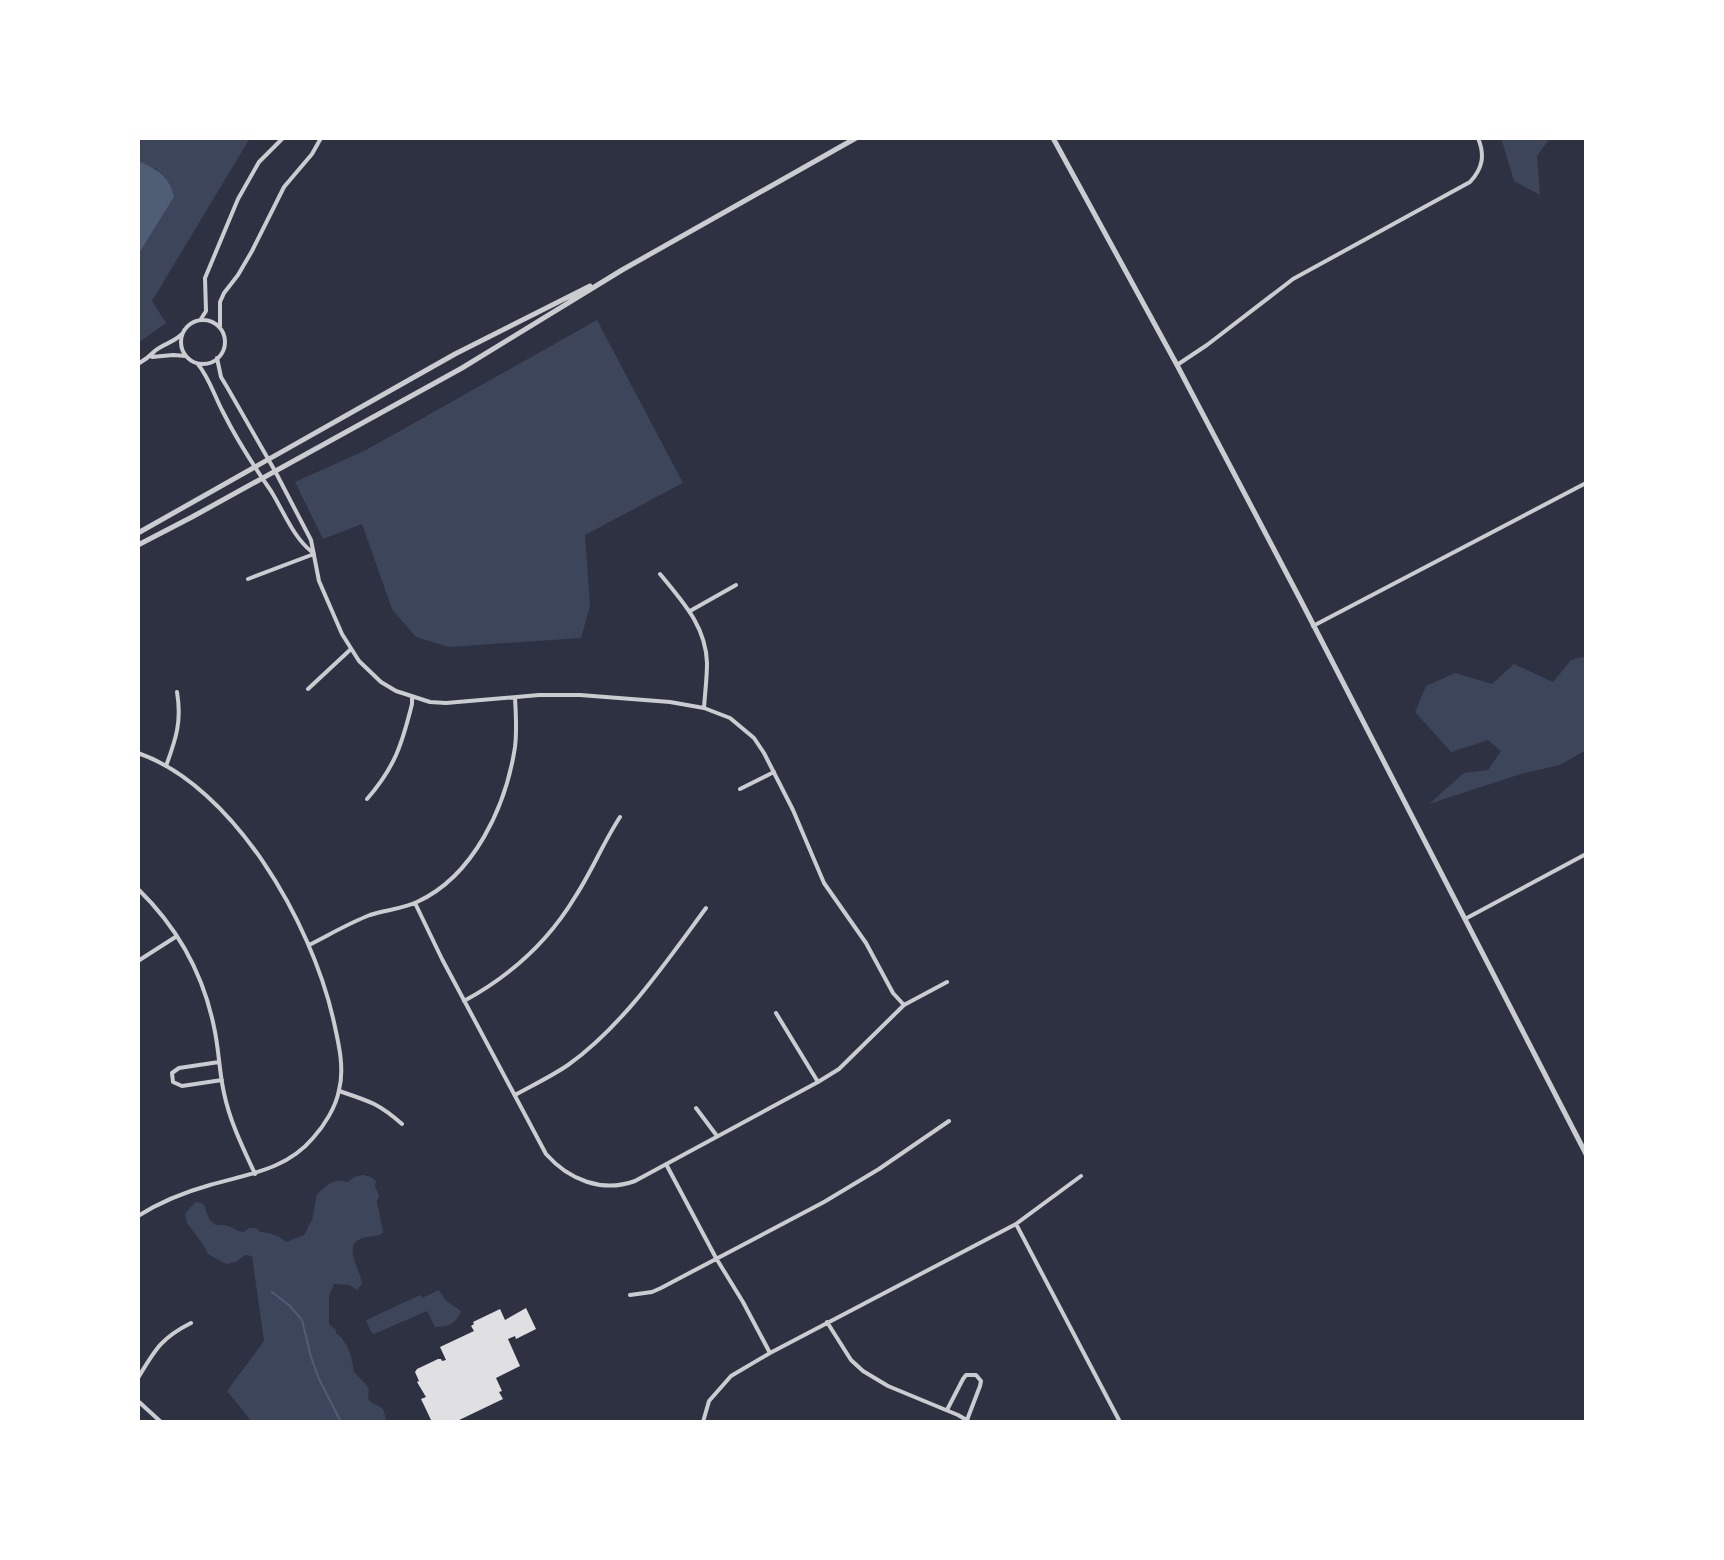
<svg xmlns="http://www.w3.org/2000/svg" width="1724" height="1560" font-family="'DM Sans',sans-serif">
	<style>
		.green { fill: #3c4559 }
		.water { fill: #4f5d75 }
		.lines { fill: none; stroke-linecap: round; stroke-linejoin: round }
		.stream { stroke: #4f5d75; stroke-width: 2 }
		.building { fill: #e0e0e3 }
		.minor { stroke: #caccd0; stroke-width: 4 }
		.tertiary { stroke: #caccd0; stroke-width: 5 }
	</style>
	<rect width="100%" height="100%" fill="#2d3142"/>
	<path class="green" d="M138 138H250L152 301 166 323 138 343V255L174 197 156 169 138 161Z
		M1501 138H1550L1537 156 1540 195 1514 181Z
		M597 320 683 483 585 535 590 606 581 638 449 647 416 637 392 609 362 524 323 539 295 482 366 450Z
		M1586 656V750L1560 765 1521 774 1429 804 1464 773 1488 770 1501 751 1488 740 1451 752 1415 712 1426 686 1455 673 1492 684 1514 664 1553 682 1571 660Z
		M363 1175 371 1177 376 1181 375 1187 379 1195 377 1202 383 1232 380 1235C374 1237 365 1236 360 1239 343 1247 361 1271 362 1284L357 1290 349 1285 334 1284 329 1296V1324L336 1330V1333L341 1337 347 1346 351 1356 354 1372C359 1377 364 1382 369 1388 366 1406 373 1401 383 1409L386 1418 384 1422H252L227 1391 264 1341 252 1256 245 1255 236 1262 226 1264 208 1254 204 1246 187 1223 185 1214 195 1202C208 1203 204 1209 209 1218 210 1221 213 1223 216 1225 233 1224 231 1230 244 1232L249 1228H256L260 1232C271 1233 278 1235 286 1242L304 1235 312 1220 317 1194C329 1185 332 1178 348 1182L354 1177Z
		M439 1290 446 1301 461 1311C458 1322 447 1328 435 1327L427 1311 374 1334 371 1332 366 1320 420 1295 422 1298Z"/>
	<path class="water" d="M138 161C156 168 170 177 174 197L138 255Z"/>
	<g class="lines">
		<path class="stream" d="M272 1292 290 1306 302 1320 311 1357 319 1379 341 1422"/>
	</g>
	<path class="building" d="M526 1308 536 1329 516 1339 515 1336 508 1339 520 1366 496 1378 502 1391 499 1392 503 1399 455 1422H432L421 1399 426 1397 417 1382 419 1381 415 1372 417 1369 438 1359H441L442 1361 446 1360 440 1347 474 1331 471 1326 474 1324 473 1322 500 1309 505 1320Z"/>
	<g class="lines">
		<path class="minor" d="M201 319 206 311 205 278 238 199 259 162 283 138
			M181 342a22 22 0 1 1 44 0a22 22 0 1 1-44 0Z
			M220 327V302L224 293 238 275 252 251 284 187 312 154 321 138
			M152 357 173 355 186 356
			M217 358 221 377 227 387 275 471 311 540 319 581 342 634 359 661 381 682 396 691 430 702 446 703 539 695H580L670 702 704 708 730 718 754 738 764 753 793 810 824 883 866 943 893 993 904 1005
			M197 363C209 377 214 395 223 412 237 440 253 465 271 491 284 512 293 537 312 552
			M138 364C145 360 150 356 156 350 164 344 174 342 182 334
			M1177 365 1207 345 1293 279 1470 182C1483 168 1485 155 1478 138
			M660 574C682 601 706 626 707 663 707 678 705 693 704 708
			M248 579 314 554
			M690 611 736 585
			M1313 626 1586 483
			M308 689 351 649
			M138 753C235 787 311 923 333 1018 338 1041 345 1067 339 1090 336 1107 324 1126 313 1138 286 1170 248 1174 210 1185 185 1192 160 1202 138 1216
			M166 766C176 739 182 721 177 692
			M740 789 774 772
			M367 799C395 767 402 744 412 704V697
			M138 889C177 927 203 973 214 1027 219 1049 219 1071 224 1093 230 1122 243 1148 255 1174
			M415 903 442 959 546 1154C569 1180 602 1193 635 1181L818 1082 839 1069 904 1005 947 982
			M1465 919 1586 854
			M309 945C329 935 349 923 370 915 385 910 402 909 417 902 474 876 506 806 515 747 517 731 516 714 515 698
			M138 961 177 936
			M464 1001C510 976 548 942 575 897 592 871 603 843 620 817
			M776 1013 818 1082
			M219 1062 179 1068 172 1073 173 1082 182 1086 222 1080
			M339 1091C369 1101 378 1103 402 1124
			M515 1095C533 1085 552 1076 568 1065 623 1026 666 962 706 908
			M696 1108 717 1136
			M666 1164 716 1258 743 1302 770 1353
			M1016 1224 1120 1422
			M630 1295 652 1292 661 1288 824 1202 879 1169 949 1121
			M827 1322 851 1360 863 1371 888 1386 958 1415 970 1422
			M138 1378C155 1350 161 1338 191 1323
			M138 1401 161 1422
			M947 1410 963 1379 966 1375H976L981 1381 980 1386 967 1420
			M703 1422 709 1401 731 1376 770 1353 1016 1224 1081 1176"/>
		<path class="tertiary" d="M1053 138 1177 365 1299 597 1586 1154
			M138 533 455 354 590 286
			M138 545 192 517 462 368 622 270 856 138"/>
	</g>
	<rect width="1724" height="1560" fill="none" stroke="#ffffff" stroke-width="280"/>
</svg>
